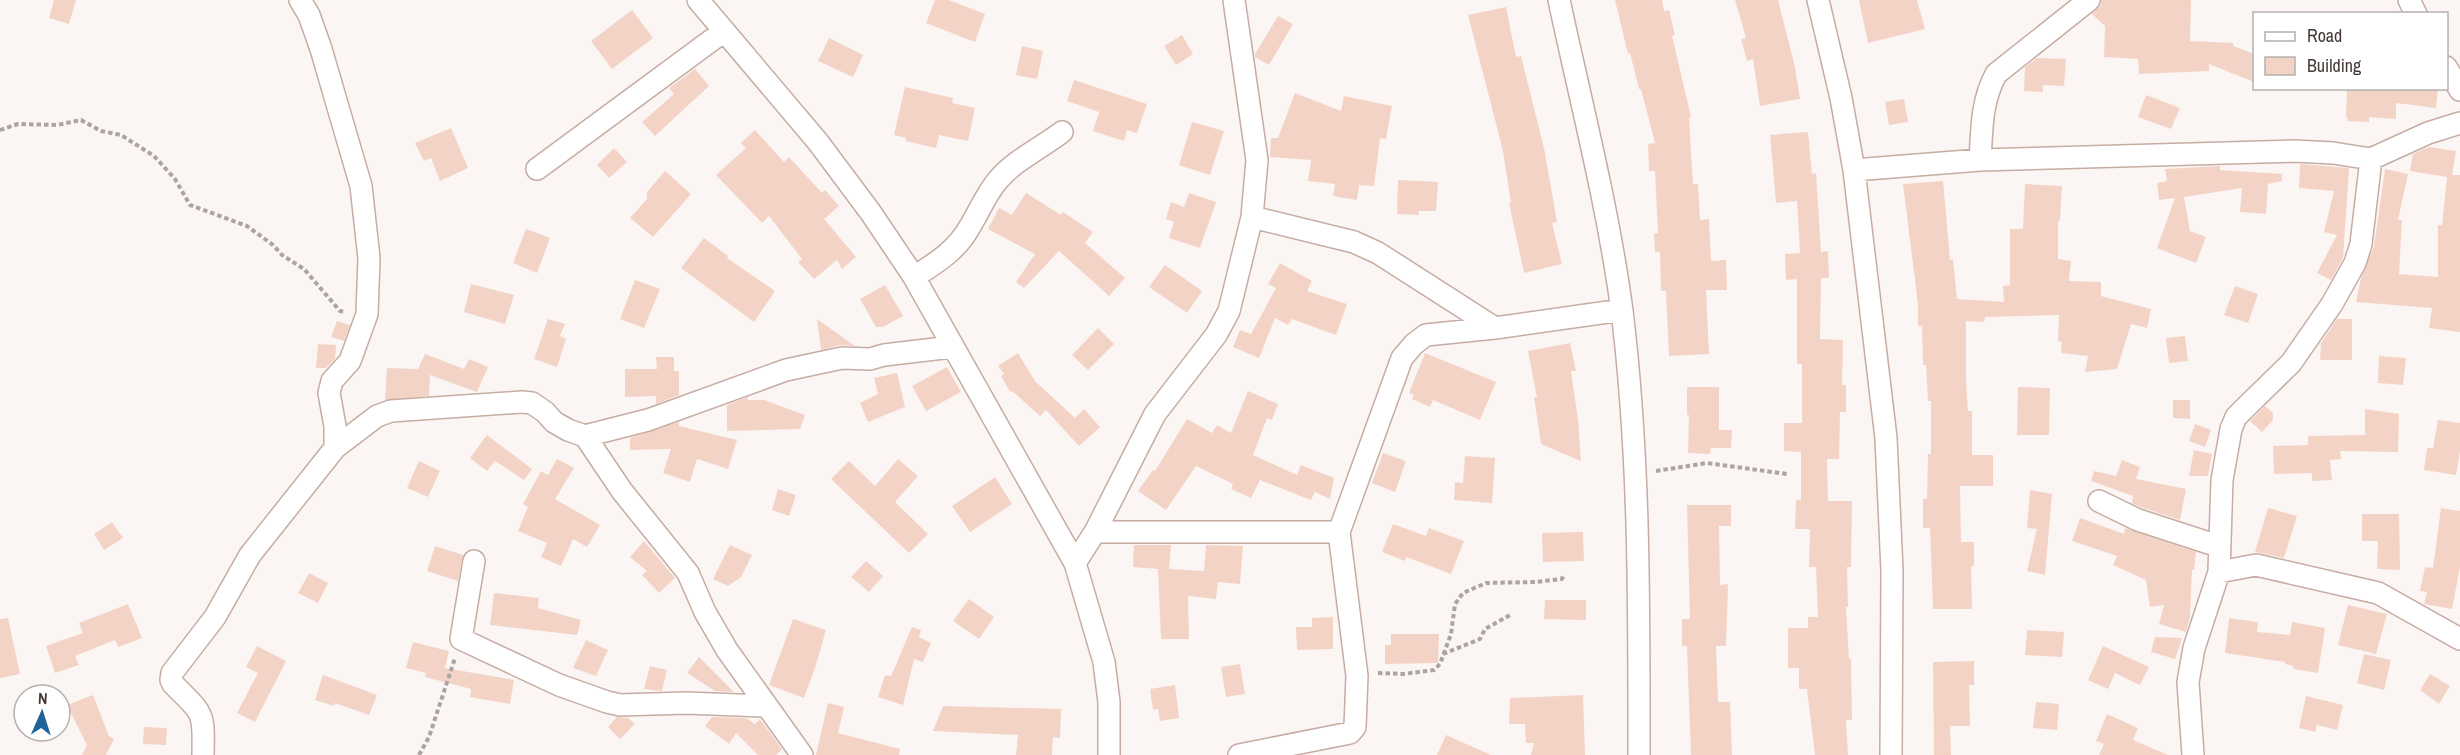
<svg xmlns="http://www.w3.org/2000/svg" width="2460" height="755" font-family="'Archivo Narrow',sans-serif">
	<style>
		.building { fill: #f4d3c7 }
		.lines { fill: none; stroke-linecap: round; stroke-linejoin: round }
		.minor-casing { stroke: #c6aca2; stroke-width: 24 }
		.path { stroke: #aca4a1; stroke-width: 4; stroke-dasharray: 4.5 3; stroke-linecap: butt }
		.minor { stroke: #fff; stroke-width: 21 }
	</style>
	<rect width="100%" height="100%" fill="#fbf6f4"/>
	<path class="building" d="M54 0H76L69 24 49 18Z
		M935 0H949L985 14 975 42 926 23Z
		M1615 0H1662L1664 11 1669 10 1675 35 1672 36 1691 117H1689L1693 184H1698L1700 220 1709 219 1711 261 1726 260 1727 290H1706L1709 354 1669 356 1666 291H1661L1660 252H1655L1654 234 1658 233 1655 171H1649L1648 144 1655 143 1641 89H1639L1630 53 1628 54Z
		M1735 0H1778L1795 67 1800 99 1760 106 1753 59 1747 61 1741 39 1746 38Z
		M1859 0H1917L1925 29 1868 43Z
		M2101 0H2191L2190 41 2233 43V46L2254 54V82L2209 64V71L2139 74 2138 59 2104 57 2105 26 2092 14 2101 5Z
		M1506 7 1516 57 1521 56 1544 148 1557 222 1552 223 1562 264 1524 273 1509 203H1511L1503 151 1468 15Z
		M632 10 653 38 612 69 591 41Z
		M1278 16 1293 24 1269 65 1255 57V54Z
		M1182 35 1193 54 1176 65 1164 46Z
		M829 38 863 55 853 77 818 61Z
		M1022 46 1043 51 1037 79 1016 75Z
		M2037 58 2066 59 2064 86 2043 85V92L2024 91 2025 67Z
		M695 69 709 86 655 136 642 122 674 94 669 88Z
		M1074 80 1147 104 1137 133 1127 130 1124 141 1093 131 1099 112 1067 101Z
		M905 87 953 98 952 103 975 108 968 141 939 135 936 148 906 141V138L894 135Z
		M2347 88H2438L2436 108 2396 103V119L2369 117V122L2347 121 2348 118 2346 117Z
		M1295 93 1341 111 1344 96 1392 106 1386 139 1380 138 1374 186 1359 185 1357 200 1333 196 1335 184 1308 181 1311 160 1270 157 1271 138H1278Z
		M2146 95 2180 108 2171 129 2138 117Z
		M1904 99 1908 122 1889 125 1885 102Z
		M1192 122 1224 131 1210 175 1179 165Z
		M451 128 468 168 440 181 431 158 424 161 415 143Z
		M755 130 784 162 789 157 822 193 825 190 839 206 824 219 856 257 842 269 837 260 814 279 798 262 802 259 769 216 762 223 716 175 746 148 741 143Z
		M1808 132 1812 174 1816 173 1821 252 1828 251 1829 278H1821L1820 339 1843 340 1842 385H1846V412H1840L1839 459H1827L1828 501H1852L1851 567H1847L1848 607H1846L1849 659H1851L1852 720H1846L1848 755H1815L1807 689H1799V668H1788V628H1808V617H1818L1816 567H1809L1810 529H1795L1796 500H1801V452L1784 451V423H1802V364H1797V279L1786 280 1785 254 1800 253 1797 201 1776 203 1770 135Z
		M2429 147 2456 151 2452 175H2460V332L2429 328 2432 308 2356 302 2361 278 2374 246 2385 169 2408 174 2398 220H2402L2399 274 2438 277V225H2442L2447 177 2410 171 2413 154Z
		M614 148 627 162 609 178 597 165Z
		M2300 164 2349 168 2343 258 2331 280 2317 273 2337 235 2324 232 2334 191 2299 188Z
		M2220 166V170L2282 174V181L2268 184 2266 214 2240 212 2242 188 2184 197 2190 231 2206 237 2196 263 2157 248 2175 198 2159 200 2157 183 2167 181 2165 169Z
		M665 171 691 194 653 237 630 218 647 199V192Z
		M1398 180 1438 182 1436 211H1419V215L1397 214Z
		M1943 181 1950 260 1953 259 1957 299 2004 302 2003 286 2010 285V229H2023L2025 184 2062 186 2060 221H2058V259L2071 261 2069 281 2101 282V296L2151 309 2147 328 2131 324 2117 369 2085 372 2088 356 2061 353 2062 342 2058 341 2059 315 1985 317 1984 322 1966 321V382L1968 411H1972V455H1993V486H1960L1961 542H1974V566H1971L1972 609H1933L1930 528H1923V499H1927L1928 454H1931V401H1928L1926 365H1923L1922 326H1918V304L1903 184Z
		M1026 193 1061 215 1063 212 1093 232 1085 243 1125 278 1109 296 1059 251 1024 288 1016 282 1035 254 988 229 999 208 1012 215Z
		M1189 193 1216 202 1200 248 1169 238 1174 222 1166 219 1171 202 1184 207Z
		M526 229 550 238 537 273 513 263Z
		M704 238 728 256 727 258 775 291 754 322 681 268Z
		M1280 263 1312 281 1307 291 1347 304 1336 335 1292 319 1288 325 1275 318 1259 358 1233 347 1240 330 1251 334 1276 288 1268 284Z
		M1165 265 1202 291 1187 313 1149 287Z
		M635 280 660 289 644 328 620 319Z
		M471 284 514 295 505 324 464 312Z
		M885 285 903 316 883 327H876L860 299Z
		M2235 286 2258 294 2248 323 2224 315Z
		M548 319 565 324 560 336 566 339 557 367 534 359Z
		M817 319 855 346 840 345 821 350Z
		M2337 319H2352V360H2320L2321 343Z
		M337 321 350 325 344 341 331 337Z
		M1098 328 1114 344 1088 370 1072 355Z
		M2185 336 2188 361 2169 363 2166 338Z
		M1570 343 1576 371H1571L1578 420 1581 461 1541 444 1534 397 1537 398 1528 351Z
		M318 344 336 345 335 359 326 368H316Z
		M1018 353 1035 381 1075 418 1084 409 1100 427 1079 446 1046 410 1040 416 1012 391 1010 392 1001 376 1004 374 998 366Z
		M1425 353 1496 382 1480 420 1433 400 1430 407 1412 399 1414 395 1409 393Z
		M425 354 464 369 469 359 488 367 477 392 430 375 429 396 385 400 387 368 418 369Z
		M2379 356 2406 358 2403 385 2378 383Z
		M656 357H674V371H679V395L656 404V396L625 397V369H657Z
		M947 367 961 392 926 411 912 386Z
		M897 373 905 407 868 422 860 403 878 394 874 378Z
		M1687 387H1719V430H1732L1731 448H1711L1710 454 1688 453 1689 415H1687Z
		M2018 387 2050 388 2049 435H2017Z
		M1248 391 1278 404 1272 420 1267 418 1253 455 1297 475 1301 465 1334 478 1330 499 1315 492 1311 500 1260 480 1251 498 1231 489 1233 484 1196 466 1166 510 1138 491 1153 470 1155 471 1187 419 1212 433 1217 425 1231 433Z
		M748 397V400H764L805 415 800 429 727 431V405Z
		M2173 400H2190V419L2173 418Z
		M2265 406 2273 413V420L2262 432 2250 421Z
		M2365 409 2399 414 2398 452 2340 451 2341 459 2330 460 2332 480 2312 481V473L2274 474 2273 446 2308 445V436L2365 435Z
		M2438 420 2460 423V451L2456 475 2424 470 2427 448H2433Z
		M679 422V426L737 440 728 469 697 459 690 482 663 473 671 449 630 450V438Z
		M2195 424 2211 430 2205 447 2189 441Z
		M487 435 532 469 524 480 495 461 487 471 470 458Z
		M2194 450 2212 454 2208 476H2189Z
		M1383 453 1406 461 1395 492 1372 483Z
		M1465 456 1495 458 1492 503 1454 500 1455 482 1463 483Z
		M557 459 574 468 555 499 600 525 587 547 573 539 561 566 541 557 547 543 518 531 528 507 523 504 541 471 548 475Z
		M898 459 918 476 895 502 928 534 909 553 831 479 849 461 875 486Z
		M2122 460 2140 467 2136 479 2186 489 2180 520 2143 508 2132 503 2133 496 2091 481 2094 471 2116 476Z
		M419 461 440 471 428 497 407 488Z
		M995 477 1012 504 970 532 952 506Z
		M778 489 796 495 789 516 772 510Z
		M2030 490 2052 494 2045 575 2027 571 2037 529 2027 528Z
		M1687 505H1731V526H1719L1720 585 1728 584 1726 646H1716L1718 702H1730L1732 755H1691L1687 646H1682V619H1690Z
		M2268 508 2297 516 2284 558 2255 552Z
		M2441 508 2460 511V567L2452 609 2424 604 2427 592 2420 591 2425 567 2433 568Z
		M2362 514H2399L2400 570 2377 569 2378 541H2362Z
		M2080 518 2124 534 2125 528 2196 552 2194 570H2192L2190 618 2186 632 2159 624 2164 605 2150 607 2146 580 2113 565 2117 556 2072 541Z
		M112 522 123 538 104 550 94 534Z
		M1393 524 1426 536 1429 528 1464 541 1451 574 1406 557 1405 561 1382 552Z
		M1583 532 1584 561 1543 562 1542 533Z
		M644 541 675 578 659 593 642 575 647 571 630 557Z
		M730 545 752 555 741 577 728 586 713 579Z
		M1134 545H1171L1169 569 1204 571 1206 545 1243 546 1240 584 1218 582 1216 599 1188 596 1189 639H1161L1158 569 1133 567Z
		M435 546 463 555 458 581 427 571Z
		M866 561 883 576 869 592 851 577Z
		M309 573 328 583 318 603 298 593Z
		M494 593 539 598 538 608 581 620 577 635 490 625Z
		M969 599 994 617 979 639 953 621Z
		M1545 600H1586V620L1544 619Z
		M128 604 142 638 118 647 115 640 75 656 79 665 55 673 46 646 83 633 79 623Z
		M2348 605 2387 614 2376 654 2338 645Z
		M1333 617V649L1297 650 1296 627H1312V618Z
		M8 618 20 674 0 678V619Z
		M2229 618 2258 622 2257 632 2290 635 2292 622 2325 628 2318 673 2293 669V666L2285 664V662L2225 653Z
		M793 619 826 630 815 668 804 698 769 685Z
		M912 627 921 630 919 637 931 643 923 662 914 659 903 705 878 697 885 675 891 676Z
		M2027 630 2064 632 2062 657 2025 655Z
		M1391 634H1439L1438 663 1385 664V645H1391Z
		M2155 637 2182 638 2175 659 2151 652Z
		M586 640 608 650 596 676 573 668Z
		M413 642 449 651 445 668 514 680 510 704 470 697 471 689 425 677 426 673 406 668Z
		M257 646 286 661 255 722 237 713 258 673 246 667Z
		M2103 646 2149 667 2140 685 2115 673 2108 689 2088 680Z
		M2364 654 2391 660 2384 690 2357 683Z
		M699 657 734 692 715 691 687 673Z
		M1974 661V685H1969L1970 726H1950L1951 755H1934L1933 662Z
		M1240 664 1245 694 1226 697 1221 667Z
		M650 666 667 670 662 691 644 689Z
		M2430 674 2450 686 2439 704 2420 690Z
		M323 675 377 695 369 715 335 703 334 706 315 700Z
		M1175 685 1179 718 1160 721 1158 709 1153 710 1150 689Z
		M93 695 109 736 114 739 106 755H82L87 745 67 705Z
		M1583 695 1585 755H1531L1534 743H1526L1525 724H1509L1510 698Z
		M2306 696 2343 705 2337 730 2317 725 2315 732 2299 728Z
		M2036 702 2059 704 2057 730 2033 728Z
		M828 703 844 707 838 733 900 749 899 755H816Z
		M943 706 1061 709 1060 738 1053 737 1052 755H1016L1018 735 933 731Z
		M2107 714 2138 728 2133 740 2168 755H2099L2104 744 2096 741Z
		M617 717 628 718 635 724 620 739 608 727Z
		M712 717 746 718 755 724 760 719 782 749 776 755H758L736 733 729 744 705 726Z
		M144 727 167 728 166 745 143 744Z
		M1446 735 1491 755H1437Z"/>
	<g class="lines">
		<defs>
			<path id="minor" d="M698 0 818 142 871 213 914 277 1075 563 1104 662 1109 702V755
				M1559 0C1581 103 1608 206 1622 311 1640 458 1639 607 1639 755
				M1818 0 1841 98 1854 170 1886 438 1892 571 1891 755
				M2409 0 2416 14
				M2446 67 2460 90
				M1980 160C1982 129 1981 102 1996 74L2089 0
				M537 169 724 31
				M1854 170 1980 160 2294 151 2333 153 2371 159 2428 133 2460 123
				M1252 217 1354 242 1378 253 1495 328 1622 310
				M914 277C936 263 956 251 969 228 979 212 986 194 998 180 1015 160 1041 148 1062 132
				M585 436 622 491 688 573 705 612 727 650 802 755
				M335 448 377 416 391 411 522 402 532 403 545 412 554 422 568 430 585 436 648 420 786 370 842 358 870 359 884 355 952 347
				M2099 501 2138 520 2218 546
				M1095 532H1339
				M474 561 461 639 559 685 607 702 620 705 686 703 766 706
				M1075 563 1095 532 1155 414 1216 335 1229 311 1252 217 1257 160 1234 0
				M2219 572 2256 565 2378 593 2460 639
				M203 755C204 711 204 715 173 684L171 680 172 673 215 617 250 555 335 448V426L329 393 332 381 350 361 367 314 369 258 361 186 321 49 309 15 300 0
				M1239 755 1350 733 1355 727 1357 676 1339 532 1402 358 1414 344 1426 335 1495 328
				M2193 755 2188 682 2194 648 2219 572 2222 480 2231 429 2236 417 2247 406 2291 363 2332 304 2355 263 2361 244 2371 159"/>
		</defs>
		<use href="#minor" class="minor-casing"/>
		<path class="path" d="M0 130 18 124 57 125 81 120 101 131 121 135 154 156 175 179 190 205 247 226 273 245 282 255 304 269 340 311 346 312
			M1656 471 1707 463 1787 474
			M1443 654 1480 639 1485 629 1512 614
			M1378 673 1403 674 1434 670 1440 664 1451 634 1455 604 1463 593 1486 583 1535 582 1562 579 1564 574
			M419 755 429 737 455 658"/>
		<use href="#minor" class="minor"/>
	</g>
	<rect x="2253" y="12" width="195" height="78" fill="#ffffff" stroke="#b4b0ae" stroke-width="1.5"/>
	<rect x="2265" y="32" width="30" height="9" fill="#ffffff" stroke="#b4b0ae" stroke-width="1.5"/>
	<text x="2307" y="42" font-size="18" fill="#443935">Road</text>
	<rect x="2265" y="57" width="30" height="18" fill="#f4d3c7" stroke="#b4b0ae" stroke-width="1.5"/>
	<text x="2307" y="72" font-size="18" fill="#443935">Building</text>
	<g transform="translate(42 713) rotate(3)"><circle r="28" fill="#ffffff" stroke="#b4b0ae" stroke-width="1.5"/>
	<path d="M0-4.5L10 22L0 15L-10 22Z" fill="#206499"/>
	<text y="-9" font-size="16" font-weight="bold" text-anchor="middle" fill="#443935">N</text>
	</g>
</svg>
